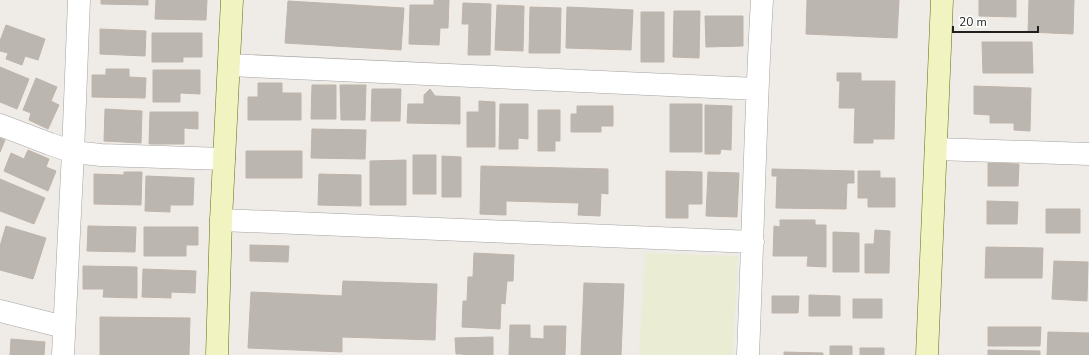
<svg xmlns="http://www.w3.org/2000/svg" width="1089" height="355" font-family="'Nunito Sans',sans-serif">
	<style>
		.farmland { fill: #eaecd4 }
		.building { fill: #bcb6b0; stroke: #bfb4aa }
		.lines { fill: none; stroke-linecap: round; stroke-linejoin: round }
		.street-casing { stroke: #a3a3a3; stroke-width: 23 }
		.secondary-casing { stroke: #636d10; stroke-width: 23 }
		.street { stroke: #fff; stroke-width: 22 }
		.secondary { stroke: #f1f4c0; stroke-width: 22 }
	</style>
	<rect width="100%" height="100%" fill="#efece7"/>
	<path class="farmland" d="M645 253 738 256 733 355H639Z"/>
	<path class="building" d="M101 0H148V5L101 4Z
		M156 0H207L206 20 155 19Z
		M434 0H449L448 28H440L439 45 409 44 410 5H434Z
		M807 0H899L897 38 806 34Z
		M979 0H1016V17L979 16Z
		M1029 0H1074L1073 34 1028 32Z
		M288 1 404 8 401 50 285 43Z
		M463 3 491 4 490 55H468L469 24H462Z
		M497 5 524 6 523 51 495 50Z
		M530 7 561 8 560 53H529Z
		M567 7 633 10 631 50 566 48Z
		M674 11H700L699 58 673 57Z
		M641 12H664V62H641Z
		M705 16H743V46L706 47Z
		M6 25 45 39 38 60 25 56 22 65 6 59 8 53 0 51V41Z
		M100 29 146 31 145 56 100 54Z
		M152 33H202V57H183V62H152Z
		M982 42H1032L1033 73H983Z
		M0 67 29 79 17 109 0 102Z
		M106 69H129V77L146 78 145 98 92 97V75H106Z
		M153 70H200V94L180 93V102H153Z
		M837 73H861V81H895L894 139H873V143H854L855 108H839L840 81H837Z
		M36 78 57 87 51 101 59 105 48 129 29 120 31 113 23 110Z
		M258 83H282V93H301V120H248V97H258Z
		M312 85H336V119H311Z
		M340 85H366L365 120H341Z
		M974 86 1031 88 1030 131 1014 130V123H990V115L974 114Z
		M372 89H401L400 121H371Z
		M430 89 435 96 460 97V124L407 123 408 104H424V95Z
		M479 101 495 102V147H467V112H479Z
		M500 104H528V139L518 138V149H499Z
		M670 104H702V152H670Z
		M705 105 732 106 731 150 721 149 720 154H705Z
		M577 106H613V126H601V132H571V114H577Z
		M105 109 142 111 141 143 104 141Z
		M538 110H560V141H555V151H538Z
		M150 112H198V129L184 128V144H149Z
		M312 129 366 130 365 159 311 158Z
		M0 138 5 140 0 152Z
		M28 150 49 159 46 167 56 171 48 191 4 171 11 153 24 159Z
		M246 151H302V178H246Z
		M413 155H436V194H413Z
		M442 156 461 157V197H442Z
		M406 160V205H370V161Z
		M988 163 1019 164 1018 186H988Z
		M481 166 608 169V194L601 193 600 216 578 215 579 203 506 201V215L480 214Z
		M772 169 854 171V183H847L846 209 776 208 777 176H772Z
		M666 171 702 172V204H688V218H666Z
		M858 171H880V178H895V207H868V198H858Z
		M124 172H142L141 205 94 204V174L124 175Z
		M708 172 739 173 737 217 706 216Z
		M319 174 361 175V206L318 205Z
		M146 176 194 178 193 205H170V212L145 211Z
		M0 179 45 198 34 224 0 211Z
		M987 201 1018 202 1017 224H987Z
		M1046 209H1080V233H1046Z
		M780 220H815V225H826V267L807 266 808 256H773L774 226 780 227Z
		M6 226 46 238 33 279 0 270V246Z
		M88 226 136 227 135 252 87 251Z
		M144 227H198V245H186V256H144Z
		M875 230 890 231 889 273H865V244H874Z
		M833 232 859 233V272H833Z
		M250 245 289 246 288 262 250 261Z
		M986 247 1043 248 1042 278H985Z
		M474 253 514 255 513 281H507L505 304 501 303 500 329 462 327 463 301H467L468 277H473Z
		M1054 261 1088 262 1087 301 1052 299Z
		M83 266 137 267V298L103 297 104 289H83Z
		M143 269 196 271 195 293 171 292V298L142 297Z
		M343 281 437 284 435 340 342 337V352L248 348 251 292 342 296Z
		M584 283 624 284 621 355H581Z
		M809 295 840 296V316H809Z
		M772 296H799L798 313H772Z
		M853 299H882V318H853Z
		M100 317 190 318 189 355H100Z
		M510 325H530V338L544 339V326H566L565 355H509Z
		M988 327H1041L1040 346H988Z
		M1048 332 1089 333V355H1047Z
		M493 337V355H463V354H456L455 338Z
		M11 339 45 342 44 355H10Z
		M830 346H852V355H830Z
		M860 348H884V355H860Z
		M988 350 1040 351V355H988Z
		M784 352 823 353V355H784Z"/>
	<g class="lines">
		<defs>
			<path id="street" d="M229 65 757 89
				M0 125 50 144 73 152 101 155 224 159
				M936 149 1089 154
				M221 220 753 242
				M0 311 64 327
				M63 355 73 152 79 0
				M748 355C753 237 755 118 762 0"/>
			<path id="secondary" d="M217 355 221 220 232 0
				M927 355 942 0"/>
		</defs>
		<use href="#street" class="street-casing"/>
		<use href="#secondary" class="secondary-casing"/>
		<use href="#street" class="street"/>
		<use href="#secondary" class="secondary"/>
	</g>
	<path d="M953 26v6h85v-6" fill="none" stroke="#1f1f1f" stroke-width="2"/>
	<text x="959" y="26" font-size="12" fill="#1f1f1f" stroke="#ffffff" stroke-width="3" paint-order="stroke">20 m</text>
</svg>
